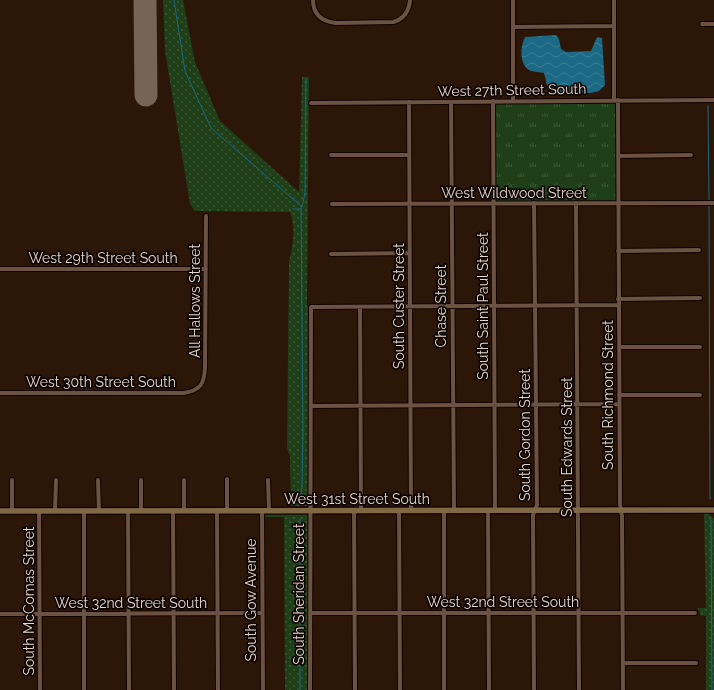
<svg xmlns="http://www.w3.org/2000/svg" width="714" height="690" font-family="Raleway,sans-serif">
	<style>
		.grass { fill: url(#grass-dots) }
		.park { fill: url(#park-tufts) }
		.water { fill: url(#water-waves) }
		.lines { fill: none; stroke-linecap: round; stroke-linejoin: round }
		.stream { stroke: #1b6985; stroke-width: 1 }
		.runway { stroke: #766458; stroke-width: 23 }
		.street-casing { stroke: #120300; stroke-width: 6 }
		.secondary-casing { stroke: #120300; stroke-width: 8 }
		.street { stroke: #6b5242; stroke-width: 4 }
		.secondary { stroke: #806844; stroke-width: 5.5 }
		.labels { text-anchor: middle; stroke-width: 3.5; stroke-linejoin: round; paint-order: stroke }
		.street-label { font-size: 14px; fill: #e5d6cd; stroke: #0d0502 }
	</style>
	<defs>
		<pattern id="grass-dots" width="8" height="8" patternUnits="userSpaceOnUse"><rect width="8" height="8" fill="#1e3f18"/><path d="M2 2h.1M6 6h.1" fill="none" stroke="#3f5a38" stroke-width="1.8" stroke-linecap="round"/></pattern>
		<pattern id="park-tufts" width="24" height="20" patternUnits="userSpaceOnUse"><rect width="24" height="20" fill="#1e3f18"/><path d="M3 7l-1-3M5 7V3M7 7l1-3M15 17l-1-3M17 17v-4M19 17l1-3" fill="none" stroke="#3f5a38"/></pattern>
		<pattern id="water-waves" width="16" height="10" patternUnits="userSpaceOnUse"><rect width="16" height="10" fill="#1b6985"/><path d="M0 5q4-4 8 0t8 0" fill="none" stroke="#3c7e95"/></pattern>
	</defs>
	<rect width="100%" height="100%" fill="#2b1608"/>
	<path class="grass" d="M163 0H183L195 62 220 121 299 192 302 77H309L307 305 308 307 309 502 307 506H291L290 456 287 448 289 262C293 246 296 228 290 212L195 211 190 204 165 51Z
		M267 514H305L308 516 309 690H285L284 517H264Z
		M704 514H709L714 519V690H706V616L700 615V612L697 608H706Z"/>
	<path class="park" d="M618 100V203L494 204 493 101Z"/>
	<path class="water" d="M556 35 559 39 561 49 566 52 591 51 597 37 602 38 605 85 599 91 591 93 552 92 548 89 544 73C540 72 535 72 531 71 519 66 520 47 525 37Z"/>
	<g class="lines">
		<path class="stream" d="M174 0 185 71 211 128 301 206
			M708 106 709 200
			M709 205 710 499
			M293 209H300
			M300 501 302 486 303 432 301 207 303 203 305 192 306 79
			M300 519V690
			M711 520 712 690"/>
		<path class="runway" d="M145 0 146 95"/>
		<defs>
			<path id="street" d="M313 0C313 14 321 21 335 23L393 22C404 19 409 12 410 0
				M513 0V101
				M614 0V100
				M702 24H714
				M513 27 614 26
				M618 100 620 505 622 516 623 690
				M493 101 495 510
				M409 102 411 510
				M451 102 454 510
				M311 103 714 100
				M331 155H409
				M618 156 691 155
				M576 203 579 690
				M332 204 714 203
				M618 251 699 250
				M331 254 410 253
				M0 269H206
				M618 299 700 298
				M360 307 361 511
				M619 347H700
				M0 393H184C201 390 204 384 205 368L206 216
				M619 395H700
				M311 406 619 404
				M98 480 99 511
				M141 480V511
				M184 480V511
				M268 480 269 511
				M444 510V690
				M488 510 489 690
				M12 511V480
				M39 511 40 690
				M55 511 56 480
				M84 511V690
				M128 511 129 690
				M173 511 174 690
				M217 511 218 690
				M227 511V479
				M262 511 263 690
				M354 511 355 690
				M399 511 400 690
				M311 613H695
				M0 614 262 613
				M623 663H696
				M310 690 311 307 618 305
				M534 690 533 515 537 505 534 203"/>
			<path id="secondary" d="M0 511 714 510"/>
		</defs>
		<use href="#street" class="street-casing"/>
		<use href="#secondary" class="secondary-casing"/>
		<use href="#street" class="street"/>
		<use href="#secondary" class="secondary"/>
	</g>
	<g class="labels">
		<g class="street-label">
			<text transform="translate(512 90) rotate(-1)" y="5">West 27th Street South</text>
			<text x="514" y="198">West Wildwood Street</text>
			<text x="103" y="263">West 29th Street South</text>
			<text transform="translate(195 301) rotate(-90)" y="5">All Hallows Street</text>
			<text transform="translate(399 306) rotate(-90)" y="5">South Custer Street</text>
			<text transform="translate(441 306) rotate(-90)" y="5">Chase Street</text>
			<text transform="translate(483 306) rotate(-90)" y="5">South Saint Paul Street</text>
			<text x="101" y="387">West 30th Street South</text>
			<text transform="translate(608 395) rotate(-90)" y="5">South Richmond Street</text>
			<text transform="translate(525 435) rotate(-90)" y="5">South Gordon Street</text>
			<text transform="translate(567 447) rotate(-90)" y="5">South Edwards Street</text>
			<text x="357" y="504">West 31st Street South</text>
			<text transform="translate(299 594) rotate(-90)" y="5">South Sheridan Street</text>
			<text transform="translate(251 600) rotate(-90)" y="5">South Gow Avenue</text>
			<text transform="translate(29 601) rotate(-90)" y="5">South McComas Street</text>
			<text x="503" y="607">West 32nd Street South</text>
			<text x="131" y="608">West 32nd Street South</text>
		</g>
	</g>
</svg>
